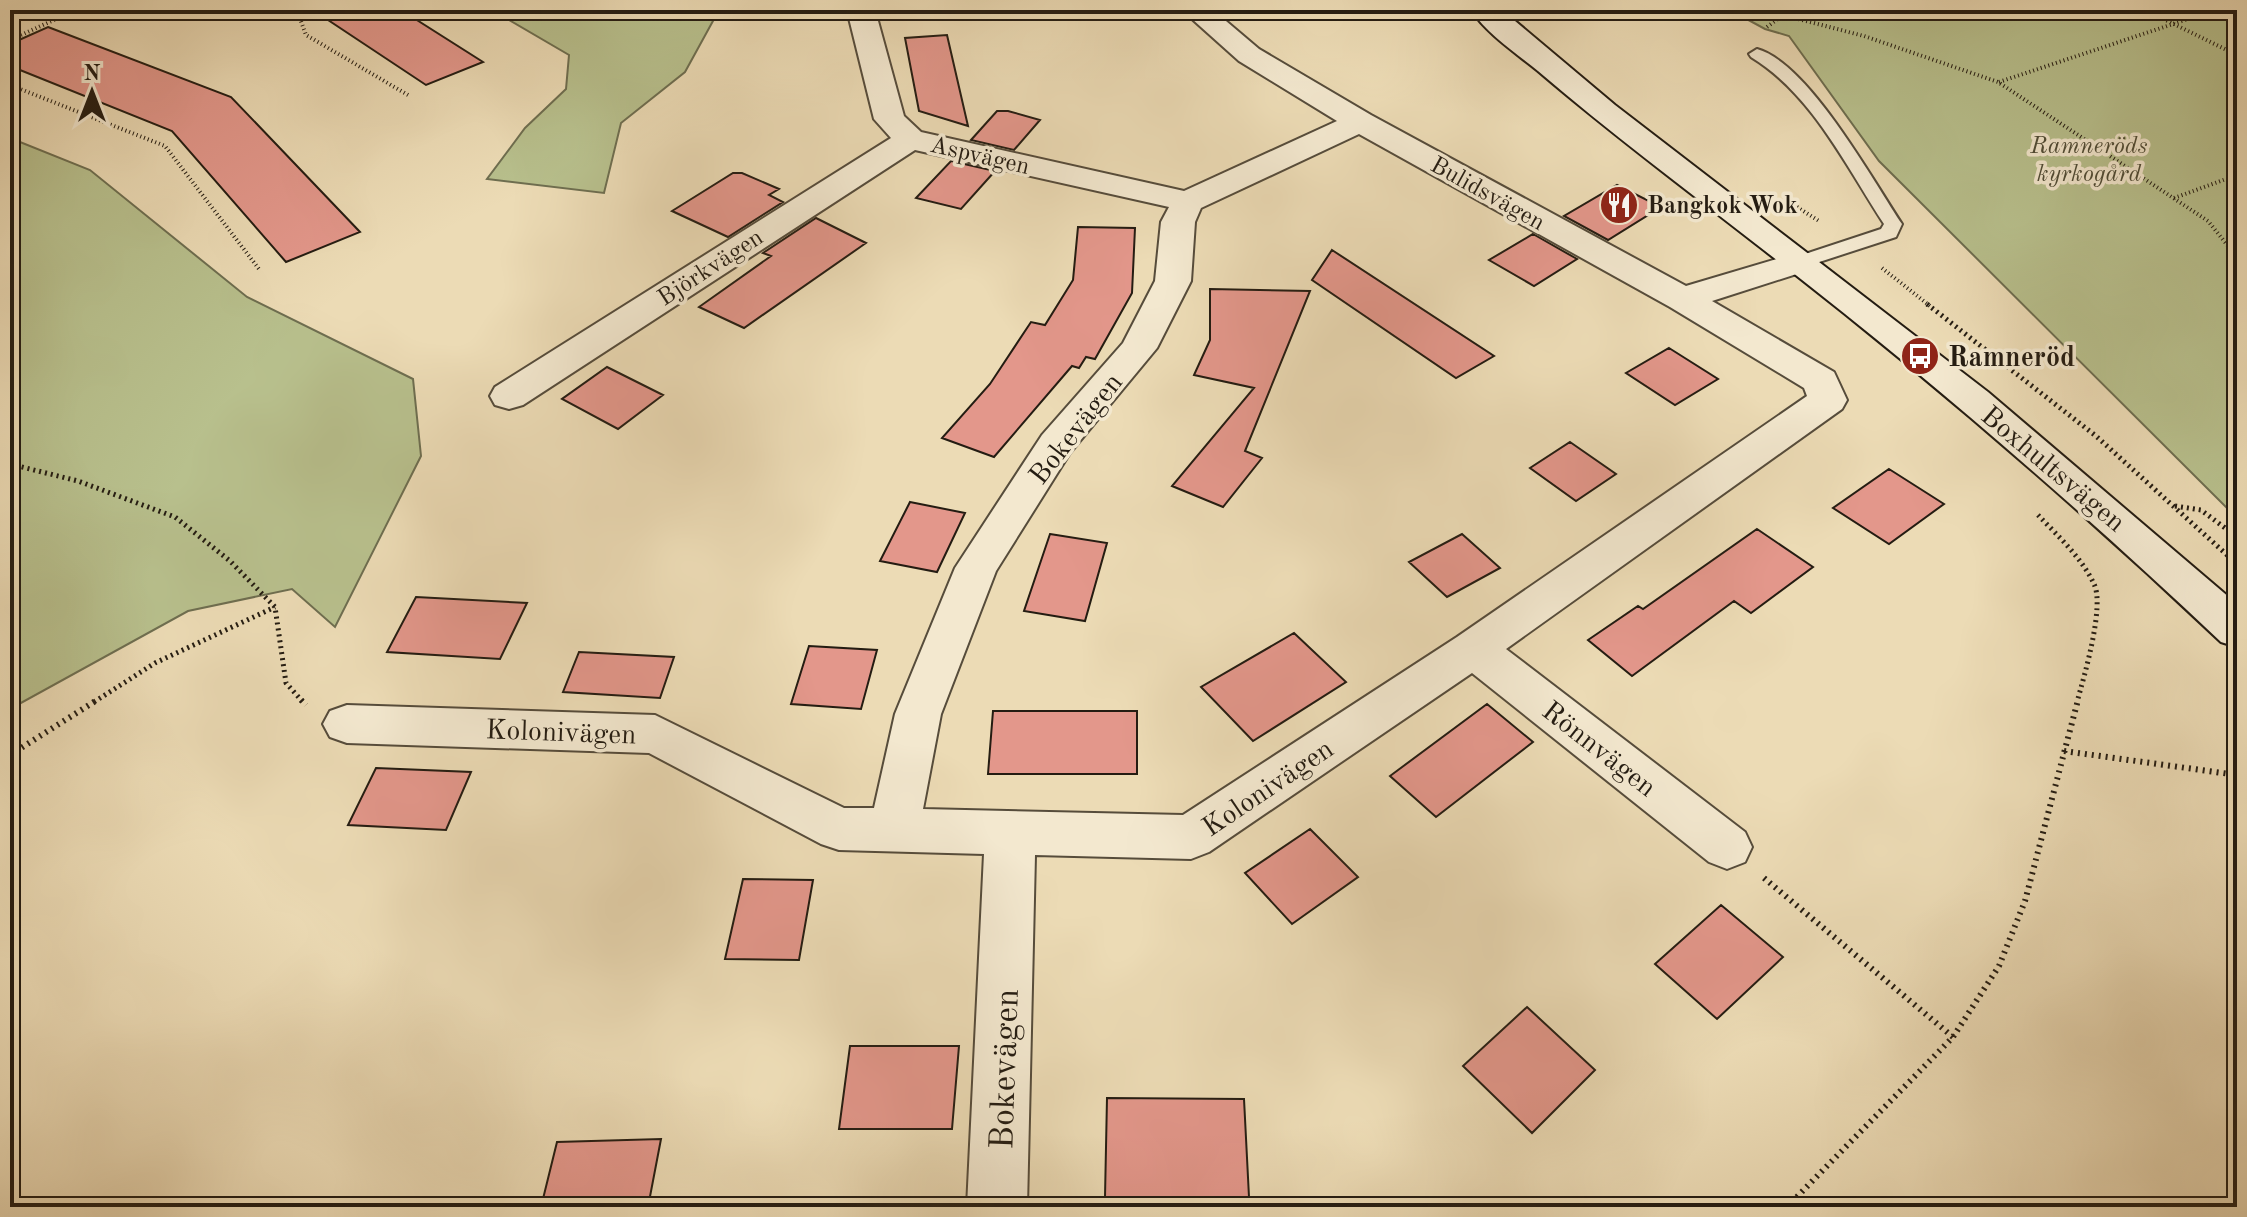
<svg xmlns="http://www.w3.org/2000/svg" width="2247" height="1217" font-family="'Old Standard TT',serif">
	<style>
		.green { fill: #b8c08d; stroke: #6e6e50; stroke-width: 2 }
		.building { fill: #e3978b; stroke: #241c12; stroke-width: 2 }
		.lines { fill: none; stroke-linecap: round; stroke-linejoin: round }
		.lane-casing { stroke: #564c3b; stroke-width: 4 }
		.street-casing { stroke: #564c3b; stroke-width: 4 }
		.secondary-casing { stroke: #241c12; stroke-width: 4 }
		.path-far2 { stroke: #241c12; stroke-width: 4; stroke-dasharray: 1 3; stroke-linecap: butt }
		.path-far1 { stroke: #241c12; stroke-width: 5; stroke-dasharray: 2 4; stroke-linecap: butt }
		.path { stroke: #241c12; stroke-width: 6; stroke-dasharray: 2 5; stroke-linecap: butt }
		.lane { fill: #f3e8cf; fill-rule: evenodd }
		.street { fill: #f3e8cf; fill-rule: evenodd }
		.secondary { fill: #f3e8cf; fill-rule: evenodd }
		.labels { text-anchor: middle; stroke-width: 7; stroke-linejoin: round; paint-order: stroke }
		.far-park-label { font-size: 24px; font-style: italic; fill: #504d37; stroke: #f3e8cf }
		.far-street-label { font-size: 24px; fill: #241c12; stroke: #f3e8cf }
		.far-poi-label { font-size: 24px; font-weight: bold; fill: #241c12; stroke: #f3e8cf; text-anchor: start }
		.poi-label { font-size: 28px; font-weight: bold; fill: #241c12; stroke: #f3e8cf; text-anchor: start }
		.street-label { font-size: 28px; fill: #241c12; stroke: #f3e8cf }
		.near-street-label { font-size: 34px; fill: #241c12; stroke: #f3e8cf }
	</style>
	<rect width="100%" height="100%" fill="#ecdbb5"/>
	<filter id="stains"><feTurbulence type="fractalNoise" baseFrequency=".0025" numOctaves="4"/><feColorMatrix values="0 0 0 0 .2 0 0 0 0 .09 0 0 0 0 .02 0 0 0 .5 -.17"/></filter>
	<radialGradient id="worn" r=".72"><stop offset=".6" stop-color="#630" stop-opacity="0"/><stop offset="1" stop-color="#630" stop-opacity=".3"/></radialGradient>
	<path class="green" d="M492 10H719L685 72 621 123 604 193 487 179 525 128 566 89 569 55Z
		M1730 10H2237V518L1879 161 1789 36 1765 29Z
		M10 138 90 170 247 297 413 379 421 456 335 627 292 589 188 611 10 709Z"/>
	<path class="building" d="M313 10H401L483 62 426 85Z
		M48 27 231 97 360 232 286 262 172 131 10 66V44Z
		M947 35 968 126 919 111 905 38Z
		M997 111H1008L1040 120 1014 150 971 140Z
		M951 161 995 171 961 209 916 198Z
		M733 173H742L779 189 769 195 783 202 728 237 672 211Z
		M1617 185 1661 207 1608 240 1564 216Z
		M816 218 866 243 744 328 699 307 771 256 763 253Z
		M1078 227 1135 228 1132 293 1095 359 1086 357 1079 368 1072 366 994 457 942 438 990 384 1031 322 1045 325 1073 280Z
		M1533 234 1577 259 1534 286 1489 260Z
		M1332 250 1494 356 1456 378 1312 280Z
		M1210 289 1310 291 1245 451 1262 458 1223 507 1172 486 1254 388 1194 375 1210 340Z
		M1669 348 1718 379 1675 405 1626 373Z
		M607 367 663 395 618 429 562 399Z
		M1570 442 1616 474 1576 501 1530 468Z
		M1889 469 1944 504 1889 544 1833 508Z
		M910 502 965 513 937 572 880 561Z
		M1757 529 1813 567 1751 613 1734 601 1632 676 1588 640 1638 606 1643 609Z
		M1050 534 1107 543 1085 621 1024 611Z
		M1462 534 1500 568 1447 597 1409 562Z
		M416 597 527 603 500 659 387 652Z
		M1294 633 1346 682 1253 741 1201 687Z
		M809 646 877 650 861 709 791 704Z
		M579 652 674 657 660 698 563 692Z
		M1487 704 1533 742 1436 817 1390 776Z
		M993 711H1137V774H988Z
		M376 768 471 772 446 830 348 825Z
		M1310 829 1358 877 1292 924 1245 873Z
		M743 879 813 880 799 960 725 959Z
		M1721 905 1783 957 1717 1019 1655 964Z
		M1527 1007 1595 1070 1532 1133 1463 1066Z
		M850 1046H959L952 1129H839Z
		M1107 1098 1244 1099 1249 1197H1105Z
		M661 1139 648 1207H541L557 1142Z"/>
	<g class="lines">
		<defs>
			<path id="lane" d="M1757 49C1808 63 1872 179 1902 224L1896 237 1807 266H1793L1791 262 1793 258 1881 229 1884 224C1846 166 1812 94 1751 57L1749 54Z"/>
			<path id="street" d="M847 10H875L904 116 921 132 1184 191 1337 121 1239 61 1182 10H1213L1259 49 1371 115 1686 286 1800 252 1812 255 1817 262 1812 269 1712 301 1834 372 1847 400 1842 409 1506 649 1745 832 1752 847 1745 862 1727 869 1709 862 1472 673 1209 852 1191 859 1035 855 1027 1207H967L984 854 839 850 821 844 649 753 347 743 330 737 323 724 330 711 347 705 655 715 844 808H874L895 714 955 568 1042 435 1123 343 1155 281 1161 222 1169 207 915 150 523 405 509 409 495 405 490 396 495 387 891 138 874 119ZM1359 134 1670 307 1804 388 1807 396 1457 637 1183 815 923 809 941 714 996 571 1070 453 1157 348 1191 281 1195 222 1201 208Z"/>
			<path id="secondary" d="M1471 10H1502L1615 105 1988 392 2237 604V647L2221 642C2073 502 1918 369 1756 244 1683 187 1609 132 1538 71 1516 53 1487 34 1471 10Z"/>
		</defs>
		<use href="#lane" class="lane-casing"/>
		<use href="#street" class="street-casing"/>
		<use href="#secondary" class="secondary-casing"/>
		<path class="path-far2" d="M297 10 306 35 408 95
			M2145 10 2237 55
			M1783 15 1864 36 1998 82 2208 221 2237 257
			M1767 27 1783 15 1777 10
			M10 40 76 10
			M1999 82 2215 10
			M10 85 165 146 259 269
			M2174 198 2237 175
			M1797 207 1819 221
			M1882 268 1930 306"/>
		<path class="path-far1" d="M1927 304 2096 436 2237 564
			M10 464 78 481 175 517 230 561 275 607 286 683 303 702
			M2175 506 2201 510 2237 537
			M2038 515C2057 535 2082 558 2094 584 2105 606 2084 677 2077 702
			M94 702 155 663 275 607"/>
		<path class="path" d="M301 700 306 705
			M2064 751 2237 775
			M10 755 97 700
			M1764 878 1953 1037
			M1787 1207 1953 1037 1999 966 2025 901 2078 700"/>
		<use href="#lane" class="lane"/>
		<use href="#street" class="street"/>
		<use href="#secondary" class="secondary"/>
	</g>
	<defs>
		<symbol id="restaurant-disc" viewBox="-11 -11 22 22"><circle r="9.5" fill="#8f2418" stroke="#f3e8cf"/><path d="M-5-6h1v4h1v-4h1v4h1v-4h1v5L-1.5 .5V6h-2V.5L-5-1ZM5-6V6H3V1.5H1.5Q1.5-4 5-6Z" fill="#fff"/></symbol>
		<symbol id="bus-disc" viewBox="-11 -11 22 22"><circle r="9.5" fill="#8f2418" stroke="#f3e8cf"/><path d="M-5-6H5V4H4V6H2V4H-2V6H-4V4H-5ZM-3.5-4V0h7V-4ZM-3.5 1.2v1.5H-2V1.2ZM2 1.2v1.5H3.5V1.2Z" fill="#fff"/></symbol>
	</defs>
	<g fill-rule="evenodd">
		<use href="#restaurant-disc" x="1597" y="183" width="44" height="44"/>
		<use href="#bus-disc" x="1898" y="334" width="44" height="44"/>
	</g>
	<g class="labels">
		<g class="far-park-label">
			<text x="2089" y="153">Ramneröds<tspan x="2089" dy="28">kyrkogård</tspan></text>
		</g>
		<g class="far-street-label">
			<text transform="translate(980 155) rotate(13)" y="8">Aspvägen</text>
			<text transform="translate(1488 193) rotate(29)" y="8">Bulidsvägen</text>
			<text transform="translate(710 267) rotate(-33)" y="8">Björkvägen</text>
		</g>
		<g class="far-poi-label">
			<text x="1647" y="213">Bangkok Wok</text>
		</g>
		<g class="poi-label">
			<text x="1948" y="366">Ramneröd</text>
		</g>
		<g class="street-label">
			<text transform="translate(1075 428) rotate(-52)" y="10">Bokevägen</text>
			<text transform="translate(2054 468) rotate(40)" y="10">Boxhultsvägen</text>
			<text transform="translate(561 731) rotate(2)" y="10">Kolonivägen</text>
			<text transform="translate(1600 748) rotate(38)" y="10">Rönnvägen</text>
			<text transform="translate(1267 787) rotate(-34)" y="10">Kolonivägen</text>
		</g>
		<g class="near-street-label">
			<text transform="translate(1003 1069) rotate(-88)" y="12">Bokevägen</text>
		</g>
	</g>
	<rect width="2247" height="1217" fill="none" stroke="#ecdbb5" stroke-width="40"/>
	<rect x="12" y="12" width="2223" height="1193" fill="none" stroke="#241c12" stroke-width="4"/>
	<rect x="20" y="20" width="2207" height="1177" fill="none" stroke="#241c12" stroke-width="2"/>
	<g transform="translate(92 92)" stroke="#f3e8cf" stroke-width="6" paint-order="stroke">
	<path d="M0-6L14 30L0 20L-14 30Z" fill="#241c12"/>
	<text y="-12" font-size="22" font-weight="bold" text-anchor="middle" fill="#241c12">N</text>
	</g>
	<rect width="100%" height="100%" filter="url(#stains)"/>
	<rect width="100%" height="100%" fill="url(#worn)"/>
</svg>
